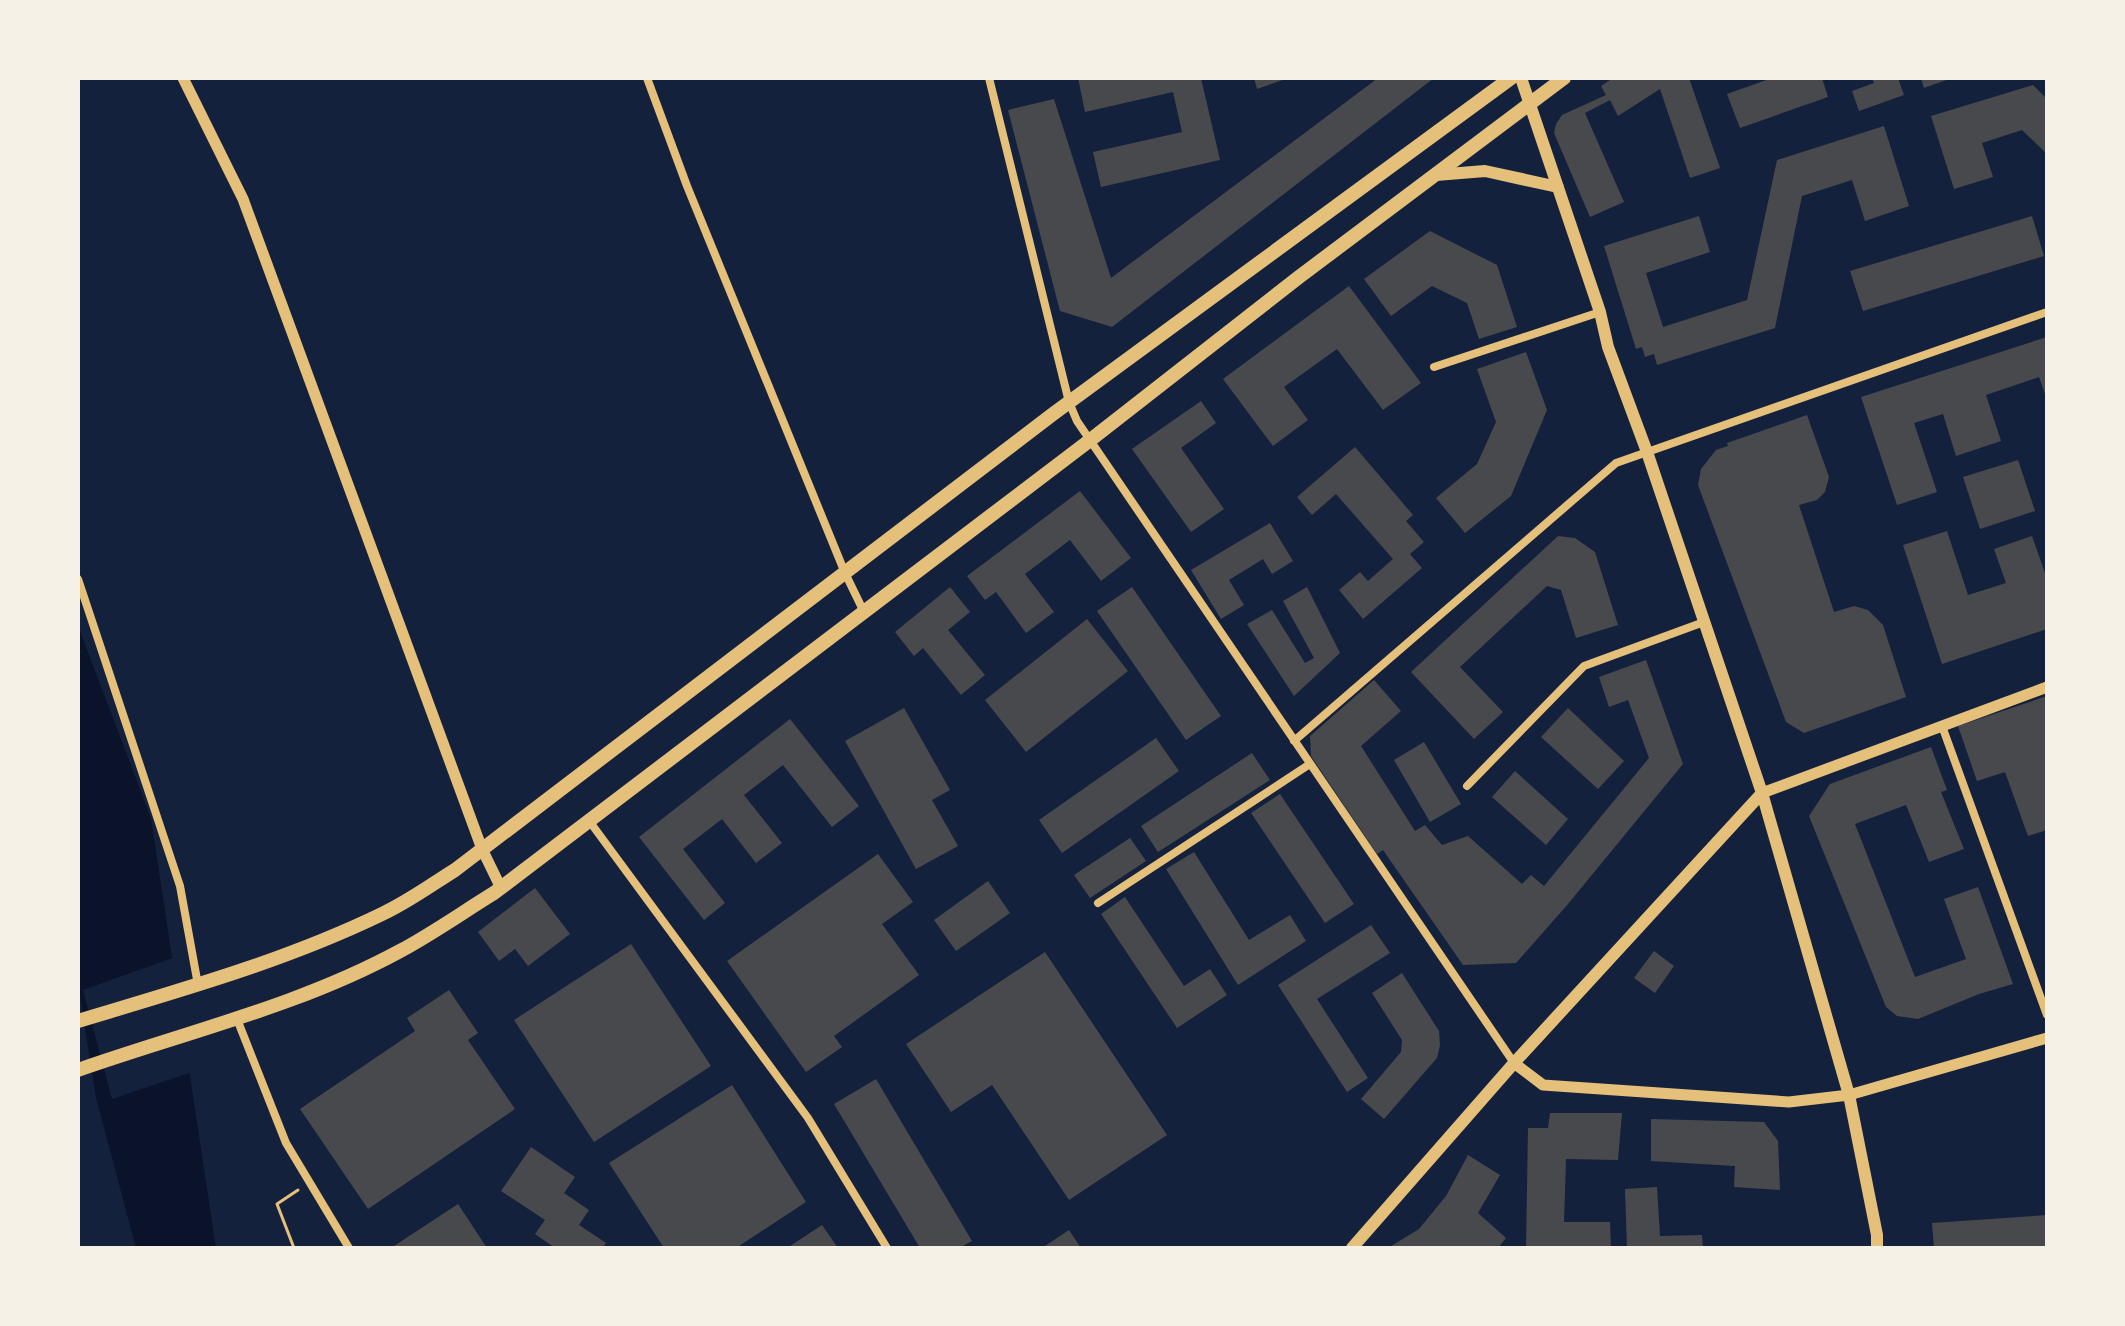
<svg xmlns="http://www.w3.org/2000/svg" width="2125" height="1326" font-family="Inter,sans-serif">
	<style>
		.water { fill: #0b132b }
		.pier { fill: #14213d }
		.building { fill: #48494c }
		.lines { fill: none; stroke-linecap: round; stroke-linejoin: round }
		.path { stroke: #e5c07b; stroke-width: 3 }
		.minor { stroke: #e5c07b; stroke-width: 8 }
		.tertiary { stroke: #e5c07b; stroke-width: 11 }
		.secondary { stroke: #e5c07b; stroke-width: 12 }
		.primary { stroke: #e5c07b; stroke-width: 14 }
	</style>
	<rect width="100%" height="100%" fill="#14213d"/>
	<path class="water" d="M78 626 151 818 216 1248H136L96 1098 78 983Z"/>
	<path class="pier" d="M175 957 192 1072 112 1099 83 990Z"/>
	<path class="building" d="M1078 78H1201L1220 160 1101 187 1093 152 1182 132 1173 92 1085 112Z
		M1254 78H1288L1257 89Z
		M1378 78H1434L1112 327 1060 311 1008 110 1054 99 1111 278Z
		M1613 78H1689L1720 168 1690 178 1660 89 1618 116 1610 100 1585 113 1624 202 1590 217 1554 133 1556 124 1562 115 1606 95 1601 86Z
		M1772 78H1822L1828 97 1740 128 1727 94Z
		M1872 78H1898L1904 95 1859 111 1852 91 1874 83Z
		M1921 78H1952L1924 88Z
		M2033 85 2047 99V154L2022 130 1982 143 1993 177 1954 189 1931 116Z
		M1884 126 1909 206 1865 221 1852 180 1802 196 1775 328 1657 365 1654 354 1645 357 1642 347 1636 349 1604 246 1699 216 1710 252 1646 273 1663 327 1747 300 1777 160Z
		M2032 216 2044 256 1863 311 1850 271Z
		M1430 231 1497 265 1517 327 1479 339 1467 303 1432 286 1391 316 1364 279Z
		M1349 286 1421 383 1383 410 1337 349 1284 387 1308 420 1273 446 1223 379Z
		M2047 337V400L2039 377 1986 395 2001 441 1956 456 1943 414 1914 423 1937 492 1897 505 1861 397Z
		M1526 352 1547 410 1511 496 1465 533 1436 498 1477 464 1496 422 1477 369Z
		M1201 401 1216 423 1181 448 1224 509 1191 532 1132 449Z
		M1807 415 1829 477 1825 492 1817 500 1799 505 1834 612 1854 606 1868 610 1883 625 1906 697 1804 733 1786 722 1698 485 1701 469 1716 450 1728 446 1727 443Z
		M1355 447 1413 515 1406 521 1424 542 1410 554 1422 568 1363 619 1339 590 1360 572 1368 581 1393 559 1336 494 1312 515 1297 497Z
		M2018 460 2035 511 1980 529 1963 477Z
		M1080 491 1131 558 1101 581 1070 540 1025 574 1054 612 1026 633 996 592 985 600 967 576Z
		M1270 523 1293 561 1272 574 1263 559 1229 580 1244 605 1221 619 1191 570Z
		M1947 531 1968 595 2006 583 1994 549 2032 536 2045 573 2047 572V629L1942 664 1903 545Z
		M1558 536 1575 538 1595 552 1618 625 1576 638 1561 590 1547 586 1460 667 1503 712 1474 739 1411 672Z
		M950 587 970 612 948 630 985 675 961 695 923 648 914 656 895 632Z
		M1132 587 1221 716 1186 740 1097 611Z
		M1307 587 1340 653 1294 696 1247 624 1272 610 1305 663 1314 658 1283 601Z
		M1087 619 1128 671 1026 752 985 700Z
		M1646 660 1683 764 1568 904 1516 963 1463 965 1383 850 1377 854 1311 756 1310 736 1374 680 1401 711 1361 746 1415 831 1425 825 1442 845 1468 836 1522 884 1531 875 1544 886 1649 758 1628 700 1609 707 1599 677Z
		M2047 696V758H2045L2047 765V830L2028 836 2005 772 1977 781 1958 726Z
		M904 708 950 790 932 800 958 846 916 869 845 741Z
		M1568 708 1624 761 1598 789 1541 737Z
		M790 719 859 806 832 827 783 765 744 795 782 843 756 863 722 819 683 849 725 903 704 920 639 837Z
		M1156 738 1179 771 1062 853 1039 820Z
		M1424 742 1461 804 1430 822 1394 760Z
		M1931 747 1947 790 1941 792 1964 849 1929 862 1906 805 1855 824 1915 977 1966 959 1944 899 1978 887 2013 984 1979 994 1918 1019 1897 1016 1886 1007 1809 816 1830 784Z
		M1252 753 1270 780 1158 852 1141 826Z
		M1515 771 1568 819 1546 845 1492 797Z
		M1280 794 1354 904 1325 923 1251 813Z
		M1130 838 1146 861 1090 898 1074 875Z
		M1194 852 1249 940 1290 915 1306 941 1238 985 1166 869Z
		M878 854 913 902 882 924 919 975 834 1036 842 1047 806 1072 727 961Z
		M988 881 1010 913 956 951 934 920Z
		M535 888 570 934 528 966 515 949 499 961 478 932Z
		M1125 897 1184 986 1210 969 1227 995 1177 1028 1101 914Z
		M1371 925 1390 953 1317 999 1368 1078 1347 1092 1278 985Z
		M631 944 711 1066 594 1142 514 1020Z
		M1654 951 1674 966 1655 993 1634 978Z
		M1045 952 1167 1135 1069 1200 992 1085 951 1112 906 1044Z
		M1402 973 1439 1031 1440 1045 1437 1058 1384 1119 1361 1099 1401 1052 1402 1040 1372 993Z
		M449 990 478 1033 468 1040 515 1109 368 1209 300 1109 415 1031 407 1018Z
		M876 1079 972 1241 959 1248H920L834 1104Z
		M732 1085 806 1202 736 1248H664L609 1163Z
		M1550 1113H1622L1618 1160 1566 1159 1564 1222H1610L1611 1248H1526L1528 1128H1548Z
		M1651 1119 1764 1122 1778 1141 1780 1190 1734 1187 1735 1166 1651 1161Z
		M531 1147 575 1177 564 1193 589 1210 579 1225 606 1243 602 1248H555L535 1234 545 1220 501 1191Z
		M1468 1155 1500 1175 1478 1213 1506 1238 1498 1248H1388L1419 1229 1446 1196Z
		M1657 1187 1660 1236 1702 1235 1703 1248H1627L1625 1189Z
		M458 1204 487 1248H395L394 1246Z
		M2047 1215V1246L1934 1248 1932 1223Z
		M822 1225 838 1248H787Z
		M1069 1230 1081 1248H1042Z"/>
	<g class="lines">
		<path class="path" d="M294 1248 277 1204 298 1190"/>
		<path class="minor" d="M647 78 687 186 845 573 863 610
			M989 78 1069 402 1077 421 1514 1063
			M1434 367 1600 312
			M78 579 180 886 198 985
			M1942 726 2047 1015
			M1294 741 1616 463 2047 312
			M1467 786 1584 666 1704 622
			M590 822 808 1118 887 1248
			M1098 903 1310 764
			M237 1019 286 1143 349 1248"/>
		<path class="tertiary" d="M183 78 243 199 482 849 501 888
			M1762 793 2047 687
			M1514 1063 1543 1085 1789 1102 1849 1095 2047 1038"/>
		<path class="secondary" d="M1521 78 1600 312 1608 347 1647 452 1762 793 1849 1095 1877 1235V1248
			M1436 175 1485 171 1558 187
			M1352 1248 1514 1063 1762 793"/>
		<path class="primary" d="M78 1021C181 990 285 961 382 914 408 902 431 885 455 870L1053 414 1511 78
			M78 1070C186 1032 299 1006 400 951 432 934 463 912 494 893L1089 441 1299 277 1564 78"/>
	</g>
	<rect width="2125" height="1326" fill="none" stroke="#f6f1e7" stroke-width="160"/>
</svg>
